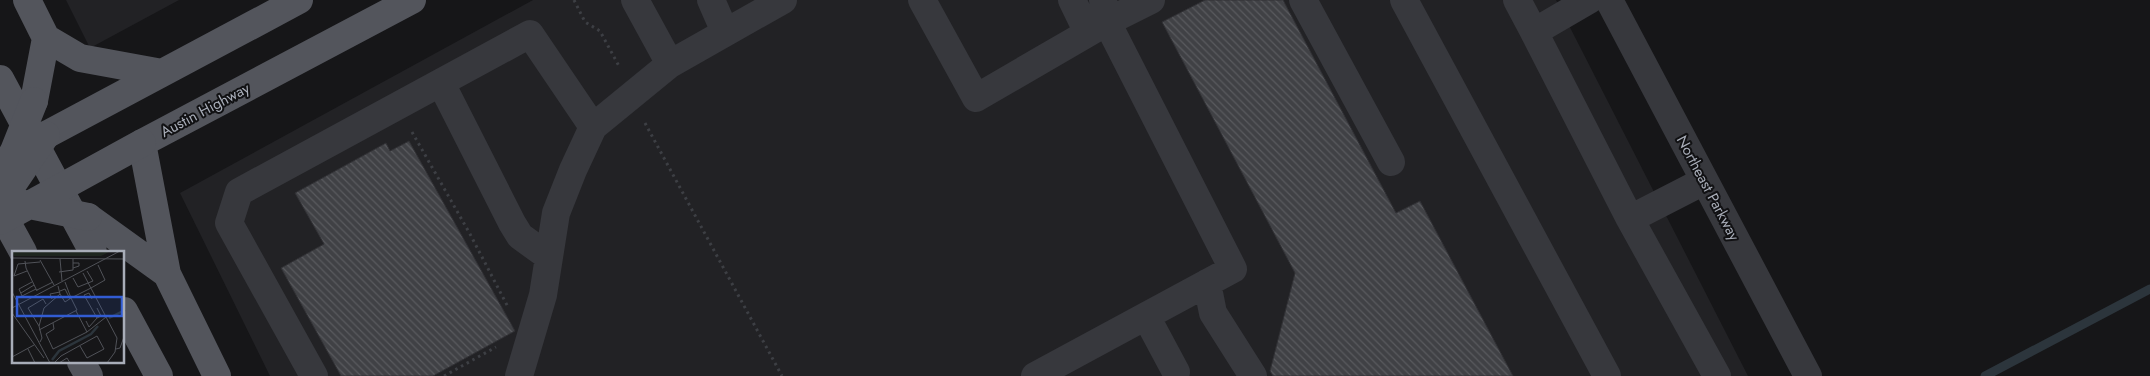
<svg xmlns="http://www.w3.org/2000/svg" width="2150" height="376" font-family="Jost,sans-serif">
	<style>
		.built { fill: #222225 }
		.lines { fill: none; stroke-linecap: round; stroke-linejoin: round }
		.stream { stroke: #2c353c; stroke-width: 9 }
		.building { fill: url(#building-back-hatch); stroke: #303034 }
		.path { stroke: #3d3f44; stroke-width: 3; stroke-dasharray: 2.5 4; stroke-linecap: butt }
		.minor { stroke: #37383d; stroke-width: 28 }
		.major { stroke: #53555c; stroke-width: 28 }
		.major-bridge { stroke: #53555c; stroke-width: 28 }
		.labels { text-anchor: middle; stroke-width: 4; stroke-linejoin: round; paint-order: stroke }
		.street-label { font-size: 15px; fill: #a8adb8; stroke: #111113 }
		.inset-river { fill: none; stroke: #2c353c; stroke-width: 2.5 }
		.inset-road { fill: none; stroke: #505258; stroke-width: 1 }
		.view { fill: #325cd3; fill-opacity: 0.15; stroke: #325cd3; stroke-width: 2.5 }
		.inset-edge { fill: none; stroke: #a8adb8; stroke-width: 2.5 }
	</style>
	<defs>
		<pattern id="building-back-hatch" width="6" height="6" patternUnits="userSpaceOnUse" patternTransform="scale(1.25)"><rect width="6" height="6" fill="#404145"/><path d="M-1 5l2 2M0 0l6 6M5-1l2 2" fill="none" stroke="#595a5e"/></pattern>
	</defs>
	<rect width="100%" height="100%" fill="#161618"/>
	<path class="built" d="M66 0H179L90 48Z
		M533 0H1556L1748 376H270L180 193Z"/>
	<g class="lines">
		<path class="stream" d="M1985 376 2150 289"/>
	</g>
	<path class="building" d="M1205 0H1283L1396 213 1420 201 1513 376H1273L1270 371 1295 273 1162 22Z
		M409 141 515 331 433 376H341L281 268 324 244 295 193 386 143 390 151Z"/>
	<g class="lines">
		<path class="path" d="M574 0 585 22 600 31 620 68
			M645 123 782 376
			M412 132 470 234 508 307
			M444 376 496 347"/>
		<path class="minor" d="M635 0 670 64
			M711 0 725 32
			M922 0 976 98 1107 22 1103 0
			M1072 0 1088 33
			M1303 0 1391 162
			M1404 0 1607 376
			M1517 0 1534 32
			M1589 0 1534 32 1630 219 1704 181
			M1609 0 1808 376
			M441 83 512 223 520 236 549 257
			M1630 219 1717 376
			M1207 283 1213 313 1253 376
			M1146 316 1176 372
			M314 376 229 223 239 192 530 34 593 127
			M519 376 543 295 556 213 573 170 593 127 670 64 783 0
			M1035 376 1233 269 1107 22 1151 0"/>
		<path class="major" d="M27 0 46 38 80 58 162 73
			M0 79 93 252
			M34 101 46 38
			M46 135 299 0
			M0 210 23 252
			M88 217 167 274
			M124 311 159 376
			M81 362 89 376
			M217 376 167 274 142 143 412 0"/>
		<path class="major-bridge" d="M1 174 14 151 34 101
			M0 199 88 217
			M0 203 46 135
			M0 221 142 143"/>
	</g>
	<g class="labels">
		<g class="street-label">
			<text transform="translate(205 110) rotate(-28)" y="5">Austin Highway</text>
			<text transform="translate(1708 188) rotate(62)" y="5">Northeast Parkway</text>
		</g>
	</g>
	<g transform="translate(12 251)">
		<rect width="112" height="112" fill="#161618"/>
		<path d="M0 0H99L89 5H2Z" fill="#1e261f"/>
		<path class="inset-river" d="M97 67 113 59M40 109 47 100 79 83 86 75"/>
		<path class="inset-road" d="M0 7 113 8M48 8 50 30M28 9 42 34M13 10 14 17 25 40M61 17 67 15V12H61M15 20 2 25 6 13 28 11M47 21 61 19V8M71 22 105 87 103 101 95 112M61 27 66 36 81 30 75 20M20 31 7 38 10 45 24 38M79 37 93 29 86 14M25 39 41 31M48 40 53 38 58 48M0 41 38 112M9 42 22 34M48 43 53 51 59 47 53 31M40 48 38 43 48 41M80 48 77 42 72 44 85 67 89 65 85 57M0 57 108 0M0 62 32 107M74 70 77 76 85 67M41 72 42 78 34 83 41 98 75 81 64 60M27 75 16 57 31 48 34 53M27 79 65 59 59 47 79 37M75 81 94 66M28 91 30 87 27 75 32 57 48 43 46 35M16 98 23 112M104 98 108 97 113 83M0 106 22 94M42 112 49 105 85 85 92 98 75 107 68 95M47 112 55 107 58 112"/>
		<path class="view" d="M5 46H110V65H5Z"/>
		<rect width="112" height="112" class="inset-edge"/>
	</g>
</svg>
